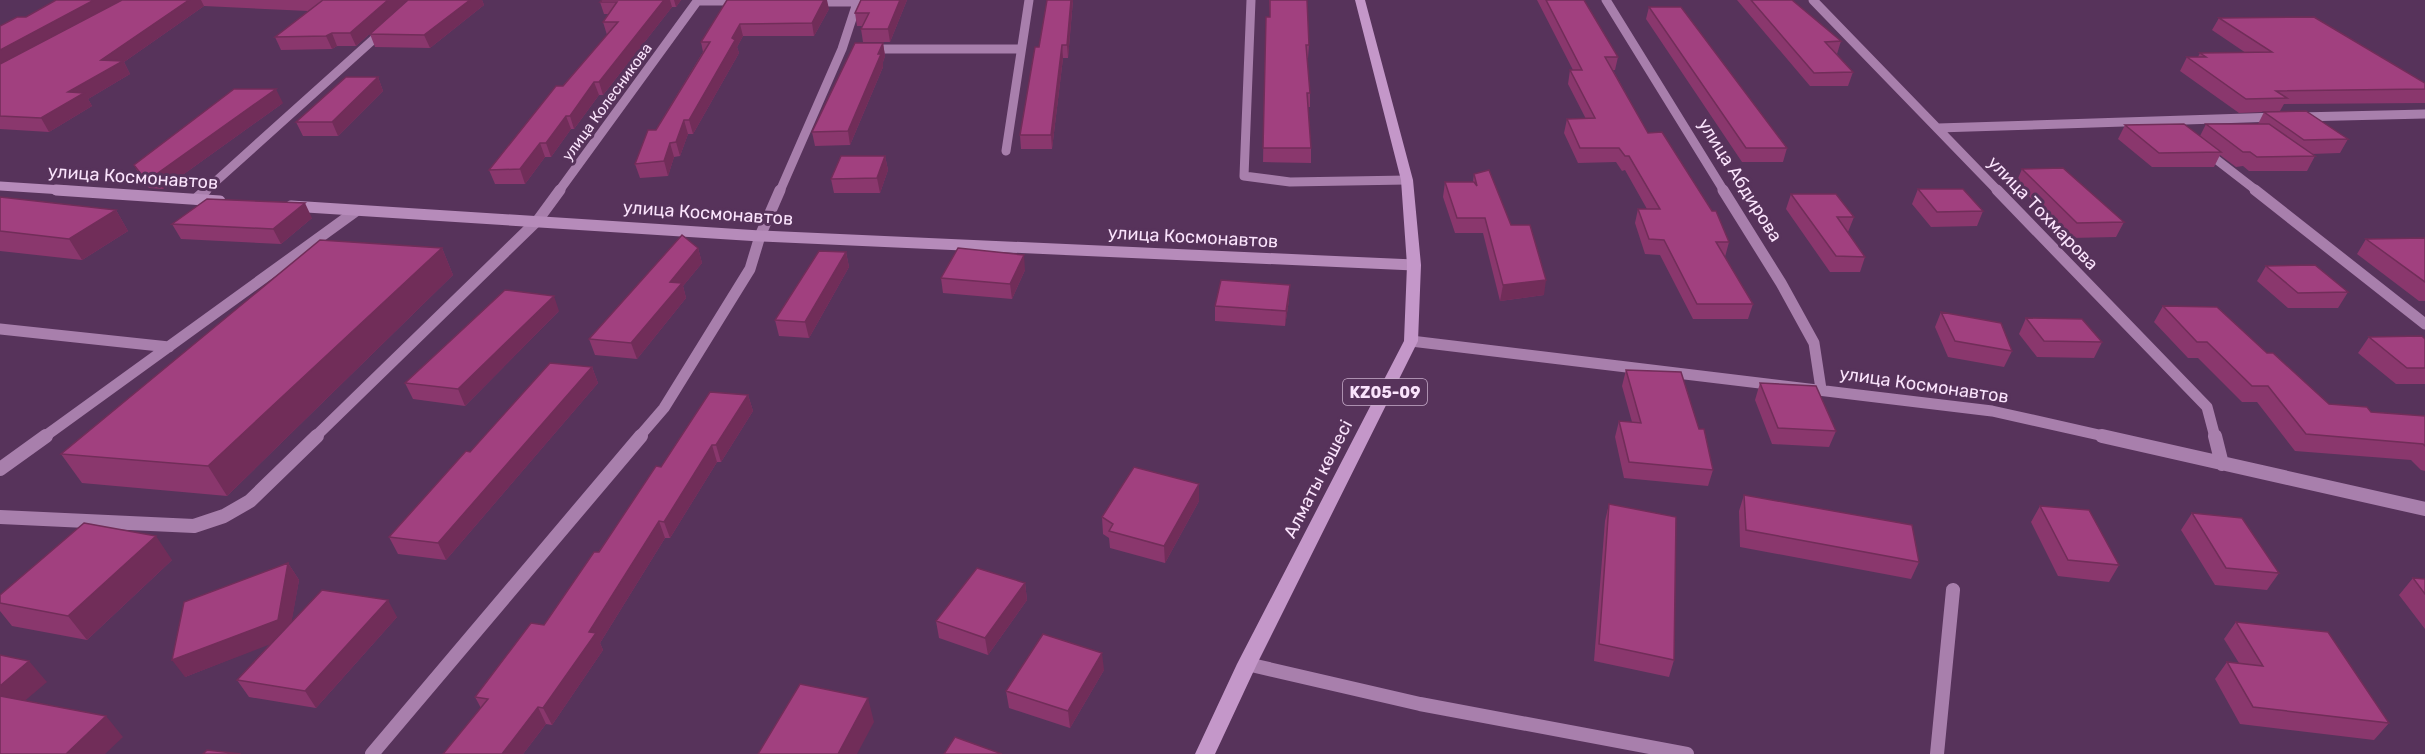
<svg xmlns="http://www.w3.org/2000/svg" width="2425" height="754" font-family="Rubik,sans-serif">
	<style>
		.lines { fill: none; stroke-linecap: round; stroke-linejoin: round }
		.service-far1 { stroke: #a87fac; stroke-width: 11 }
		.service { stroke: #a87fac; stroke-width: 14 }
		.minor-far2 { stroke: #a87fac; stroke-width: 9 }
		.minor-far1 { stroke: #a87fac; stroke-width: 11 }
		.minor { stroke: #a87fac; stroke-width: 14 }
		.secondary-far1 { stroke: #b68bba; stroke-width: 9 }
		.secondary { stroke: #b68bba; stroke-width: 11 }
		.primary { fill: #c497c9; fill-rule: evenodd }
		.wall { fill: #8a376d }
		.shaded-wall { fill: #712d59 }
		.building { fill: #a1407f; stroke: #712d59; stroke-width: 1.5 }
		.labels { text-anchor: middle; stroke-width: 6; stroke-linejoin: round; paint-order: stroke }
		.far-street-label { font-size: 15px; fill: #fae3fc; stroke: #57335b }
		.shield { fill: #57335b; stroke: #c9aecc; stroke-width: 1.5 }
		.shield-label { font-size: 16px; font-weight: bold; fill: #fae3fc }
		.street-label { font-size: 18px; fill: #fae3fc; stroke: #57335b }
	</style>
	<rect width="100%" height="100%" fill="#57335b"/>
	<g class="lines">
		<path class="service-far1" d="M0 329 169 347
			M44 437 356 211
			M315 437 538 220"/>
		<path class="service" d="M0 469 46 436
			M0 517 194 526 224 516 250 501 317 436"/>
		<path class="minor-far2" d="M1251 0 1244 176 1290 182 1407 180
			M1606 0 1724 191
			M1813 0 1998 191
			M697 1H741
			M812 2H857
			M869 49H1021
			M2300 117 2425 114
			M1938 128 2277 117
			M2204 150 2257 191
			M1006 151 1029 0
			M205 191 385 29
			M559 191 698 0
			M780 191 842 49 858 0"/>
		<path class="minor-far1" d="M1723 190 1781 283 1814 343 1821 389
			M1997 190 2207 407 2215 437
			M2255 190 2425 324
			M196 199 206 190
			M538 220 560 190
			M1411 341 1992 411 2108 437
			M639 437 664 408 750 269 760 236 780 190"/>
		<path class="minor" d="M2102 436 2425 509
			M2215 436 2222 464
			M1247 664 1420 704 1687 754
			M372 754 641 436
			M1937 754 1953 590"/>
		<path class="secondary-far1" d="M0 186 78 191"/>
		<path class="secondary" d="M56 190 220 201
			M291 206 760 236 1414 265"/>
		<path class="primary" d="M1355 0H1365L1413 180 1421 265 1418 341 1257 664 1215 754H1195L1237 664 1404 341 1407 265 1401 180Z"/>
	</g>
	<path class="wall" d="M56 0H407L356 46H337L332 49 281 50 275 37 308 11 204 6 124 62 130 74 88 99 92 106 49 132 0 129V26L26 17Z
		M408 0H482L484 5 430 48 375 47 370 34Z
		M602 0H681L676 7H672L603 95H599L574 129H571L551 157H545L525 184H495L489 170 607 35 603 22 609 14H604L600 2Z
		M727 0 829 9 814 36H743L737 47 739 53 693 134H688L680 156 674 157 668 176 640 178 635 164 703 52 701 42Z
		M861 0H907L890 42H863L861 29 863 26H857L855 13Z
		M1073 0 1068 58H1063L1052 149H1021L1020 135Z
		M1269 0H1307L1309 45 1308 58H1307L1310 93V107H1308L1311 148V163L1263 162 1266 17H1270Z
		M1537 0H1584L1618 57 1615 70H1613L1648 133 1729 242 1725 257 1753 304 1748 319H1693L1660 255 1645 254 1635 223 1638 209H1647L1625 170 1622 171 1616 162 1578 163 1564 133 1567 119H1586L1568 84 1570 70H1573Z
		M1737 0H1792L1841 41 1837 54 1853 72 1848 86H1810Z
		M1649 7 1787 148 1783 162H1742L1646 19Z
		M2219 18 2425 83V103L2284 104 2280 111 2348 139 2340 153 2311 154 2315 156 2307 171H2249L2243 166 2236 167 2220 155 2214 167H2152L2118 139 2125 125 2200 136 2206 124H2258L2264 112 2239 113 2180 71 2187 57H2198L2200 53H2246L2212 30Z
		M883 43 885 56 883 62V67L850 145 815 146 812 132Z
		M378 77 383 91 338 136H303L296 122Z
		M283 103 163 189 149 188 142 179 134 165Z
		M885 156 888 170 880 193H834L831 179Z
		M2022 169 2124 222 2116 237 2070 238 2016 183Z
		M1474 174 1511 225 1544 295 1500 301 1483 233H1455L1443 197 1445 182H1473Z
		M1918 189 1983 211 1977 226 1931 227 1912 204Z
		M1791 194 1854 217 1848 232 1865 257 1860 272H1830L1786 209Z
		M0 197 116 210 128 231 82 260 0 251Z
		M312 218 281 244 181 239 172 224Z
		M2425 238V301H2419L2357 254 2366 239Z
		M442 248 453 275 227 496 82 483 61 454Z
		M698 248 702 263 683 286 686 298 637 359 595 355 589 339Z
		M846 252 849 267 809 338 779 336 775 320Z
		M2266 266 2348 292 2338 308H2288L2257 281Z
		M1025 270 1012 299 943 293 941 278Z
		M1289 300 1285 326 1215 321V306Z
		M2163 306 2267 353 2329 404 2371 412 2425 416V471L2421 470 2411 460 2295 451 2257 402H2242L2198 358H2188L2154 322Z
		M559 311 465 406 413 399 405 383Z
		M1941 312 2012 351 2004 367 1948 357 1935 327Z
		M2026 318 2102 342 2094 358 2037 357 2019 334Z
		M2369 337 2425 339V384H2396L2358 353Z
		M592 367 598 383 446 560 398 554 389 537 470 452Z
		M1626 370 1699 429 1713 470 1708 486 1624 478 1615 437 1619 421 1632 422 1622 386Z
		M1760 383 1836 431 1829 447 1772 444 1755 400Z
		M748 395 753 411 721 462H717L670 538H665L600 643 603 650 552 725 546 724 523 754H443L481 708 475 697 544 625 661 467Z
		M1744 495 1919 562 1911 579 1740 547 1739 511Z
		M1199 501 1165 563 1110 548 1109 538 1103 534 1102 517Z
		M1609 504 1674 660 1669 677 1594 661 1605 521Z
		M2040 506 2119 565 2109 582 2058 576 2031 522Z
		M2192 513 2279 573 2267 590 2215 585 2181 530Z
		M172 560 87 640 12 626 0 611V595Z
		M288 563 299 580 291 623 397 617 316 708 249 697 237 680 271 643 185 677Z
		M2413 578 2425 579V629L2399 595Z
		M1025 583 1027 600 988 655 939 638 936 621Z
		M2236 622 2389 723 2374 740 2240 724 2215 679 2227 662 2239 663 2224 639Z
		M1104 670 1070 728 1009 708 1006 691Z"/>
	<path class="shaded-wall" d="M94 0H124L0 67V50Z
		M189 0H201L204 6 124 62 130 74 88 99 92 106 49 132 41 118 101 60Z
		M388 0H407L356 46 350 33Z
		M470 0H482L484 5 430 48 424 35Z
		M664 0H670L672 7 603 95 599 82Z
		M674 0H681L676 7Z
		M824 0H827L829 9 814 36 812 23Z
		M900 0H907L890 42 888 29Z
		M1071 0H1073L1068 58 1067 45Z
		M740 24 743 36 737 47 739 53 693 134 689 120Z
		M332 33 337 46 332 49 326 36Z
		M883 43 885 56 883 62V67L850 145 848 131Z
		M1062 45 1063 58 1052 149 1051 135Z
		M378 77 383 91 338 136 332 122Z
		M594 82 599 95 574 129 570 116Z
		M276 89 283 103 163 189 155 175Z
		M566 116 571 129 551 157 546 143Z
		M684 120 688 134 680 156 676 142Z
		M540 143 545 157 525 184 520 169Z
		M670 143 674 157 668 176 664 161Z
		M885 156 888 170 880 193 877 178Z
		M305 203 312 218 281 244 273 229Z
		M116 210 128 231 82 260 69 239Z
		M442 248 453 275 227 496 208 466Z
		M698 248 702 263 683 286 686 298 637 359 631 343 670 282Z
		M846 252 849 267 809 338 805 322Z
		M1024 255 1025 270 1012 299 1010 284Z
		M1546 280 1544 295 1500 301 1503 285Z
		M1290 285 1289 300 1285 326 1286 311Z
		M554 296 559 311 465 406 458 389Z
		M592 367 598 383 446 560 438 543Z
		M748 395 753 411 721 462 716 445Z
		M712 445 717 462 670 538 664 522Z
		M1199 484V501L1165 563 1164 546Z
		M659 521 665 538 600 643 603 650 552 725 543 708 589 632Z
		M156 536 172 560 87 640 68 616Z
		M288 563 299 580 289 637 185 677 172 660Z
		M1025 583 1027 600 988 655 985 638Z
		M388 600 397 617 316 708 305 691Z
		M1102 653 1104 670 1070 728 1068 711Z
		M29 661 47 682 8 715 0 706V686Z
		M868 698 874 722 857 754H838Z
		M538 707 546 724 523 754H502Z
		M106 716 123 737 105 754H66Z"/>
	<path class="building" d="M56 0H94L0 50V26L17 17H26Z
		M122 0H189L101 60 123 61 68 92 84 93 41 118 0 116V64Z
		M323 0H388L350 33H332L326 36 275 37Z
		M408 0H470L424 35 370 34Z
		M602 0H664L599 82H594L570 116H566L546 143H540L520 169 489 170 556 86H563L618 22H603L617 2H600Z
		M727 0H824L812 23 740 24 732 38 735 40 689 120H684L676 142 670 143 664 161 635 164 648 130H656L710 42H701Z
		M861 0H900L888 29H861L869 13H855Z
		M1047 0H1071L1067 45H1062L1051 135H1020L1035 47H1039Z
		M1270 0H1307L1309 45H1306L1310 93H1307L1311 148H1263L1266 17H1270Z
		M1546 0H1584L1618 57H1605L1648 133 1662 132 1712 211H1716L1729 242H1716L1753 304H1697L1664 240 1649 239 1638 209H1660L1629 156H1625L1619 148H1580L1567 119 1595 118 1570 70H1582Z
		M1751 0H1792L1841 41 1825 42 1853 72 1814 73Z
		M1649 7H1681L1787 148H1746Z
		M2314 17 2425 83V89L2276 91 2287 98 2246 99 2187 57H2206L2200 53 2272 52 2219 18Z
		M855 43H883L878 54H881L848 131 812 132Z
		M346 77H378L332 122H296Z
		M234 89H276L155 175 141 174 134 165Z
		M2306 111 2348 139 2304 140 2264 112Z
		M2184 124 2221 152 2159 153 2125 125Z
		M2206 124H2269L2315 156 2257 157 2250 152H2243Z
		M841 156H885L877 178 831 179Z
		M2063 168 2124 222 2077 223 2022 169Z
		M1489 170 1511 225H1530L1546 280 1503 285 1485 218H1457L1445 182H1474L1477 186 1474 174Z
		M1918 189H1963L1983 211 1937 212Z
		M1791 194H1836L1854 217H1837L1865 257 1836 256Z
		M0 197 116 210 69 239 0 231Z
		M207 199 305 203 273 229 172 224Z
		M682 235 698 248 670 282 682 283 631 343 589 339Z
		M2425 238V282L2366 239Z
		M320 240 442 248 208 466 61 454Z
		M958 248 1024 255 1010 284 941 278Z
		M819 251 846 252 805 322 775 320Z
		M2315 265 2348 292 2298 293 2266 266Z
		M1221 280 1290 285 1286 311 1215 306Z
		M505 290 554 296 458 389 405 383Z
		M2163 306 2217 307 2267 353H2273L2329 404 2367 407 2371 412 2425 416V446L2423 444 2306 434 2268 386H2252L2207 342H2197Z
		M1941 312 2001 323 2012 351 1955 341Z
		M2026 318 2082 319 2102 342 2044 341Z
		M2422 336 2425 339V368H2407L2369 337Z
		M550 363 592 367 438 543 389 537 466 451 470 452Z
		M1626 370 1681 372 1699 429H1704L1713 470 1629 462 1619 421 1641 423Z
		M1760 383 1816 386 1836 431 1778 428Z
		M710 392 748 395 716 445H712L664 522 659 521 589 632 596 633 543 708 538 707 502 754H443L488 699 475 697 531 623 544 625 594 552H599L656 466 661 467Z
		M1134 467 1199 484 1164 546 1109 531 1113 524 1102 517Z
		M1744 495 1912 525 1919 562 1746 530Z
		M1609 504 1676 517 1674 660 1599 644Z
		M2040 506 2089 510 2119 565 2068 560Z
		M2192 513 2242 518 2279 573 2226 568Z
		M84 523 156 536 68 616 0 603V595Z
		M288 563 278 620 172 660 184 602Z
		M977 568 1025 583 985 638 936 621Z
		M2413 578 2425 579V594Z
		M322 590 388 600 305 691 237 680Z
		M2236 622 2328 632 2389 723 2253 707 2227 662 2263 666Z
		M1043 634 1102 653 1068 711 1006 691Z
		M0 655 29 661 0 686Z
		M800 684 868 698 838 754H758Z
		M0 696 106 716 66 754H0Z
		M955 737 1002 754H944Z
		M207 750 241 754H203Z"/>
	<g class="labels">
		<g class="far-street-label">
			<text transform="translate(607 102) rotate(-54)" y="5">улица Колесникова</text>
		</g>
		<rect class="shield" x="1343" y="379" width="84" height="26" rx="4.5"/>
		<g class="shield-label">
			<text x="1385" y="398">KZ05-09</text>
		</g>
		<g class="street-label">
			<text transform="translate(133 177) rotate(4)" y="6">улица Космонавтов</text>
			<text transform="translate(1740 180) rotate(58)" y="6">улица Абдирова</text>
			<text transform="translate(708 213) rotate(4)" y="6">улица Космонавтов</text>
			<text transform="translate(2043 213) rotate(46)" y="6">улица Тохмарова</text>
			<text transform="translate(1193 237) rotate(3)" y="6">улица Космонавтов</text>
			<text transform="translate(1924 385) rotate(8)" y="6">улица Космонавтов</text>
			<text transform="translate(1318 479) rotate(-63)" y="6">Алматы көшесі</text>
		</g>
	</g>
</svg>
